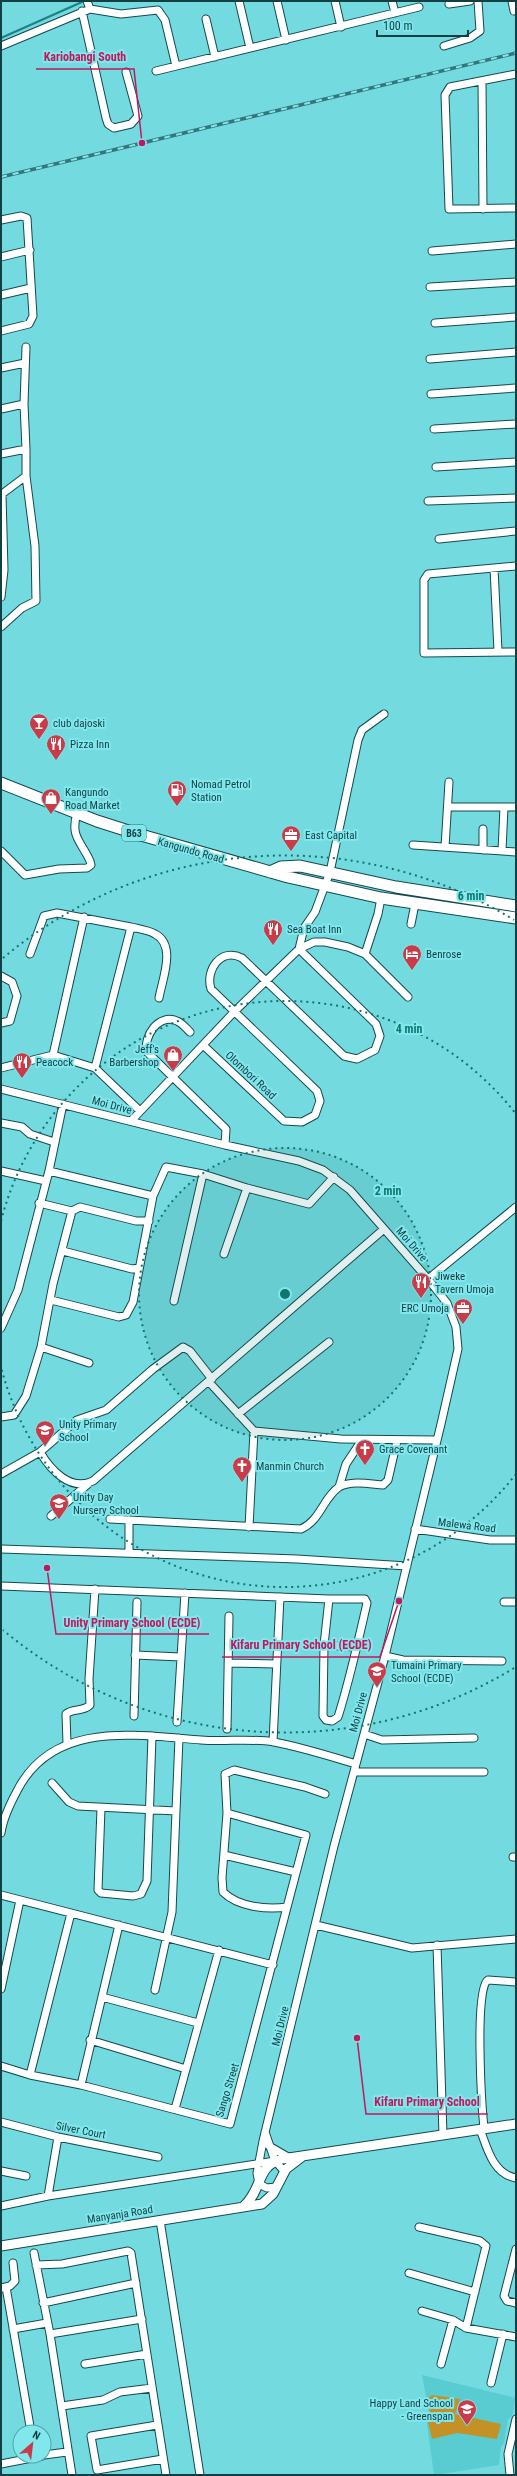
<svg xmlns="http://www.w3.org/2000/svg" width="517" height="2476" font-family="'Roboto Condensed',sans-serif">
	<style>
		.built { fill: #59ccd2 }
		.green { fill: #c49127 }
		.lines { fill: none; stroke-linecap: round; stroke-linejoin: round }
		.stream { stroke: #217e83; stroke-width: 2 }
		.minor-casing { stroke: #114b4f; stroke-width: 9 }
		.major-casing { stroke: #114b4f; stroke-width: 11 }
		.highway-casing { stroke: #114b4f; stroke-width: 13 }
		.minor { stroke: #fff; stroke-width: 7 }
		.major { stroke: #fff; stroke-width: 9 }
		.highway { stroke: #fff; stroke-width: 11 }
		.rail-casing { stroke: #34767a; stroke-width: 3.5 }
		.rail { stroke: #80e7ed; stroke-width: 2; stroke-dasharray: 6; stroke-linecap: butt }
		.ring { fill: none; stroke: #0f766e; stroke-width: 2; stroke-dasharray: 2 4 }
		.labels { text-anchor: middle; stroke-width: 4; stroke-linejoin: round; paint-order: stroke }
		.shield { fill: #80e7ed; stroke: #337175; stroke-width: 1 }
		.shield-label { font-size: 10px; font-weight: bold; fill: #123f42 }
		.poi-label { font-size: 11px; fill: #123f42; stroke: #80e7ed; text-anchor: start }
		.street-label { font-size: 11px; fill: #123f42; stroke: #80e7ed }
		.centre { fill: #0f766e; stroke: #80e7ed; stroke-width: 2 }
		.ring-label { font-size: 12px; text-anchor: middle; font-weight: bold; fill: #0f766e; stroke: #80e7ed; stroke-width: 4; stroke-linejoin: round; paint-order: stroke }
		.leader { fill: none; stroke: #c2185b; stroke-width: 1.5 }
		.callout-dot { fill: #c2185b; stroke: #80e7ed; stroke-width: 1.5 }
		.callout-label { font-size: 12px; text-anchor: middle; font-weight: bold; fill: #c2185b; stroke: #80e7ed; stroke-width: 4; stroke-linejoin: round; paint-order: stroke }
	</style>
	<rect width="100%" height="100%" fill="#73dae0"/>
	<path class="built" d="M422 2375 516 2398 512 2416 508 2419 504 2443 501 2447 499 2465 434 2475 426 2417 429 2413Z"/>
	<path class="green" d="M432 2395 460 2399 455 2414 501 2424 497 2439 457 2433 432 2439 427 2418 430 2413 428 2398Z"/>
	<g class="lines">
		<path class="stream" d="M1 38 82 2"/>
		<defs>
			<path id="minor" d="M87 1 90 9
				M239 1 250 48
				M277 1 286 40
				M335 1 341 27
				M392 1 395 13
				M512 1 514 11
				M449 4 470 1
				M82 11 106 118 108 124 114 128 131 124 138 116 126 72
				M206 19 215 57
				M1 46 90 9 121 14 158 10 165 20 176 66
				M444 46 470 38 480 31 478 1
				M156 71 419 7
				M516 74 450 87 445 95 449 209 516 208
				M482 81 483 209
				M1 220 21 216 27 218 33 316 29 324 1 331
				M432 251 516 244
				M1 257 30 250
				M430 287 516 282
				M1 295 31 288
				M435 323 516 317
				M430 359 516 352
				M1 368 25 363
				M431 394 516 388
				M1 409 24 404 26 347
				M434 429 516 424
				M1 454 26 449 24 404
				M436 467 516 462
				M428 501 516 498
				M439 539 516 531
				M516 566 428 574 424 580V653L516 652
				M494 568 498 651
				M1 597 4 570 2 494 26 476V449
				M1 627 22 608 36 601 35 546 26 476
				M448 807H516
				M413 845 516 852
				M445 847 449 782
				M483 850V829
				M1 851 25 875 59 869 87 868 91 865 90 861C81 841 70 837 77 813
				M502 851 504 807
				M411 924 415 904
				M131 927C139 929 148 930 155 934 177 945 162 980 159 998
				M30 954 44 916 57 913 131 927 95 1068
				M365 954 378 914 381 898
				M1 976 12 982 17 996 10 1021 1 1023
				M190 1032C186 1028 182 1023 177 1021 159 1013 143 1036 147 1052L226 1129 225 1145
				M203 1045 284 1121 302 1122 315 1115 320 1101 317 1091 211 989C205 970 221 947 242 958L344 1056 357 1059 375 1050 380 1036 376 1024 299 949 304 928 315 912 330 872 358 740 362 730 384 714
				M53 1055 84 917
				M1 1068 53 1055 95 1068 140 1111
				M1 1089 225 1145 299 1161 323 1170 350 1190 428 1279 447 1303 456 1327 458 1349 441 1424 385 1656 334 1846 263 2141 257 2173 259 2184 267 2188 276 2187
				M131 1121 235 1011 299 949 314 942H325L348 947 365 954 408 997
				M1 1123 22 1127 30 1134 54 1142
				M1 1171 46 1181
				M49 1171 153 1196
				M247 1188 309 1204 334 1177
				M39 1203 72 1211
				M63 1251 132 1269 139 1268
				M428 1279 516 1207
				M51 1300 119 1317 126 1315 133 1302 153 1196 166 1167 203 1174 247 1188 224 1254
				M174 1301 203 1174
				M1 1328 18 1290 49 1171 63 1104
				M41 1347 89 1363
				M209 1382 254 1431 341 1439 437 1440
				M238 1414 329 1342
				M1 1417 14 1415 26 1396 41 1347 53 1284 72 1211 80 1207 136 1221H149
				M40 1452 77 1420 106 1410 153 1369 183 1347 190 1351 212 1379
				M1 1474 40 1452C50 1469 70 1492 93 1481L384 1229
				M339 1487 346 1464 362 1440
				M51 1516 88 1484
				M110 1519 301 1529C320 1521 323 1498 339 1487 352 1480 370 1484 383 1485L388 1480 397 1441
				M249 1527 254 1431
				M415 1529 490 1540H516
				M1 1549 297 1559 407 1566
				M129 1553V1520
				M1 1586 329 1599H365L367 1603C358 1642 350 1679 338 1717L332 1721 326 1720 323 1716 324 1645 329 1599
				M504 1602H516
				M324 1645 355 1647
				M135 1655 181 1657
				M385 1656 403 1660 502 1661
				M229 1663 276 1664
				M134 1716 137 1602
				M177 1722 185 1593
				M227 1729 229 1616
				M364 1734 382 1740 474 1738
				M273 1742 280 1597
				M67 1744 66 1714C73 1708 83 1712 90 1705L89 1679 95 1589
				M354 1772H484
				M52 1783 69 1802 78 1806 176 1811 179 1738
				M101 1808 98 1890 101 1893 133 1896 141 1894 147 1881 152 1736
				M227 1813 222 1878 223 1892C238 1907 267 1910 287 1907
				M1 1833C3 1818 10 1804 17 1791 53 1720 135 1735 201 1740 225 1742 250 1738 274 1742 301 1747 329 1756 356 1764
				M224 1855 296 1872
				M513 1857H516
				M1 1895 273 1965
				M316 1925 412 1948 516 1939
				M437 1945 443 2135
				M1 1989 20 1900
				M155 1990 172 1912 176 1811
				M102 1997 198 2023
				M90 2040 186 2069
				M1 2066 30 2075 81 2085 230 2124 306 1835 227 1813 225 1774 234 1770 305 1787 325 1794
				M30 2075 71 1913
				M81 2085 119 1925
				M175 2109 219 1950
				M1 2122 58 2137 158 2157
				M484 2128C482 2109 474 1987 488 1980L516 1982
				M480 2129C487 2148 493 2174 516 2178
				M265 2132 275 2161 284 2171
				M269 2146 288 2157
				M1 2171 26 2176
				M48 2196 58 2137
				M1 2206 48 2196 275 2161
				M160 2220 200 2475
				M419 2227 480 2241 486 2246 466 2328
				M516 2249 504 2296 507 2301 516 2303
				M34 2253 50 2334 72 2475
				M36 2265 62 2264 128 2251 131 2253 166 2475
				M409 2273 475 2292
				M6 2287 31 2432
				M1 2288 10 2286 15 2281 13 2263
				M43 2303 136 2283
				M422 2311 453 2320 466 2328 516 2337
				M13 2329 47 2323
				M50 2334 142 2319
				M85 2364 147 2354
				M441 2364 453 2320
				M491 2383 503 2334
				M62 2406 103 2400 120 2392 152 2388
				M157 2425 91 2436 97 2470 163 2459
				M44 2455 67 2452
				M1 2464 42 2456
				M510 2475 508 2454 516 2419"/>
			<path id="major" d="M244 2206C263 2189 256 2166 282 2159L516 2124
				M1 2246 262 2204 273 2194 286 2169 303 2156"/>
			<path id="highway" d="M1 783 97 821 141 835 288 877 381 898 516 918
				M270 872 281 867 300 866 396 887 516 906"/>
		</defs>
		<use href="#minor" class="minor-casing"/>
		<use href="#major" class="major-casing"/>
		<use href="#highway" class="highway-casing"/>
		<use href="#minor" class="minor"/>
		<use href="#major" class="major"/>
		<use href="#highway" class="highway"/>
		<defs>
			<path id="rail" d="M1 177 516 53"/>
		</defs>
		<use href="#rail" class="rail-casing"/>
		<use href="#rail" class="rail"/>
	</g>
	<circle cx="285" cy="1294" r="146" fill="#0f766e" fill-opacity=".12"/>
	<g class="ring">
		<circle cx="285" cy="1294" r="146"/>
		<path d="M516 1474A293 293 0 0 1 1 1367M1 1221A293 293 0 0 1 516 1114"/>
		<path d="M514 1668A439 439 0 0 1 3 1630M3 958A439 439 0 0 1 514 920"/>
	</g>
	<defs>
		<symbol id="bar-pin" viewBox="-11 -11 22 30"><path d="M0 17L-7.5 6A9.5 9.5 0 1 1 7.5 6Z" fill="#cb3b47" stroke="#80e7ed"/><path d="M-6-5H6L.8 .8V4.5H3.5V6h-7V4.5H-.8V.8Z" fill="#fff"/></symbol>
		<symbol id="restaurant-pin" viewBox="-11 -11 22 30"><path d="M0 17L-7.5 6A9.5 9.5 0 1 1 7.5 6Z" fill="#cb3b47" stroke="#80e7ed"/><path d="M-5-6h1v4h1v-4h1v4h1v-4h1v5L-1.5 .5V6h-2V.5L-5-1ZM5-6V6H3V1.5H1.5Q1.5-4 5-6Z" fill="#fff"/></symbol>
		<symbol id="fuel-pin" viewBox="-11 -11 22 30"><path d="M0 17L-7.5 6A9.5 9.5 0 1 1 7.5 6Z" fill="#cb3b47" stroke="#80e7ed"/><path d="M-5.5-6h7V0h2V4h1.3V-2.5L3-4.5l.8-.8L6-3V5H2.5V1h-1V6h-7ZM-4.2-4.7v3.2H.2V-4.7Z" fill="#fff"/></symbol>
		<symbol id="shop-pin" viewBox="-11 -11 22 30"><path d="M0 17L-7.5 6A9.5 9.5 0 1 1 7.5 6Z" fill="#cb3b47" stroke="#80e7ed"/><path d="M-5-2.5h2.3a2.7 3.5 0 0 1 5.4 0H5L5.5 6h-11ZM-1.5-2.5h3a1.5 2.3 0 0 0-3 0Z" fill="#fff"/></symbol>
		<symbol id="office-pin" viewBox="-11 -11 22 30"><path d="M0 17L-7.5 6A9.5 9.5 0 1 1 7.5 6Z" fill="#cb3b47" stroke="#80e7ed"/><path d="M-6-3h4V-5.5h4V-3h4V5H-6ZM-1-4.5V-3h2v-1.5ZM-6 0V1H6V0Z" fill="#fff"/></symbol>
		<symbol id="hotel-pin" viewBox="-11 -11 22 30"><path d="M0 17L-7.5 6A9.5 9.5 0 1 1 7.5 6Z" fill="#cb3b47" stroke="#80e7ed"/><path d="M-6-4.5h1.5V1H6V5H4.5V3h-9V5H-6ZM-4 0a1.8 1.8 0 1 1 3.6 0ZM.5 0V-2.5h3Q6-2.5 6 0Z" fill="#fff"/></symbol>
		<symbol id="school-pin" viewBox="-11 -11 22 30"><path d="M0 17L-7.5 6A9.5 9.5 0 1 1 7.5 6Z" fill="#cb3b47" stroke="#80e7ed"/><path d="M0-5L7-2L0 1L-7-2ZM-4 1L0 2.5L4 1V4Q0 6-4 4Z" fill="#fff"/></symbol>
		<symbol id="church-pin" viewBox="-11 -11 22 30"><path d="M0 17L-7.5 6A9.5 9.5 0 1 1 7.5 6Z" fill="#cb3b47" stroke="#80e7ed"/><path d="M-1.2-6h2.4v3.5h3.3v2.4h-3.3V6h-2.4V-.1h-3.3v-2.4h3.3Z" fill="#fff"/></symbol>
	</defs>
	<g fill-rule="evenodd">
		<use href="#bar-pin" x="28" y="712" width="22" height="30"/>
		<use href="#restaurant-pin" x="45" y="733" width="22" height="30"/>
		<use href="#fuel-pin" x="166" y="779" width="22" height="30"/>
		<use href="#shop-pin" x="40" y="787" width="22" height="30"/>
		<use href="#office-pin" x="280" y="824" width="22" height="30"/>
		<use href="#restaurant-pin" x="262" y="918" width="22" height="30"/>
		<use href="#hotel-pin" x="401" y="943" width="22" height="30"/>
		<use href="#shop-pin" x="162" y="1044" width="22" height="30"/>
		<use href="#restaurant-pin" x="11" y="1051" width="22" height="30"/>
		<use href="#restaurant-pin" x="410" y="1271" width="22" height="30"/>
		<use href="#office-pin" x="452" y="1297" width="22" height="30"/>
		<use href="#school-pin" x="34" y="1419" width="22" height="30"/>
		<use href="#church-pin" x="354" y="1438" width="22" height="30"/>
		<use href="#church-pin" x="231" y="1455" width="22" height="30"/>
		<use href="#school-pin" x="48" y="1492" width="22" height="30"/>
		<use href="#school-pin" x="366" y="1660" width="22" height="30"/>
		<use href="#school-pin" x="456" y="2398" width="22" height="30"/>
	</g>
	<g class="labels">
		<rect class="shield" x="122" y="825" width="24" height="16" rx="3"/>
		<g class="shield-label">
			<text x="134" y="837">B63</text>
		</g>
		<g class="poi-label">
			<text x="53" y="727">club dajoski</text>
			<text x="70" y="748">Pizza Inn</text>
			<text x="191" y="788">Nomad Petrol<tspan x="191" dy="13">Station</tspan></text>
			<text x="65" y="796">Kangundo<tspan x="65" dy="13">Road Market</tspan></text>
			<text x="305" y="839">East Capital</text>
			<text x="287" y="933">Sea Boat Inn</text>
			<text x="426" y="958">Benrose</text>
			<text x="159" y="1053" text-anchor="end">Jeff's<tspan x="159" dy="13">Barbershop</tspan></text>
			<text x="36" y="1066">Peacock</text>
			<text x="435" y="1280">Jiweke<tspan x="435" dy="13">Tavern Umoja</tspan></text>
			<text x="449" y="1312" text-anchor="end">ERC Umoja</text>
			<text x="59" y="1428">Unity Primary<tspan x="59" dy="13">School</tspan></text>
			<text x="379" y="1453">Grace Covenant</text>
			<text x="256" y="1470">Manmin Church</text>
			<text x="73" y="1501">Unity Day<tspan x="73" dy="13">Nursery School</tspan></text>
			<text x="391" y="1669">Tumaini Primary<tspan x="391" dy="13">School (ECDE)</tspan></text>
			<text x="453" y="2407" text-anchor="end">Happy Land School<tspan x="453" dy="13">- Greenspan</tspan></text>
		</g>
		<g class="street-label">
			<text transform="translate(191 850) rotate(16)" y="4">Kangundo Road</text>
			<text transform="translate(251 1075) rotate(43)" y="4">Olombori Road</text>
			<text transform="translate(112 1105) rotate(15)" y="4">Moi Drive</text>
			<text transform="translate(412 1244) rotate(49)" y="4">Moi Drive</text>
			<text transform="translate(467 1525) rotate(7)" y="4">Malewa Road</text>
			<text transform="translate(358 1712) rotate(-75)" y="4">Moi Drive</text>
			<text transform="translate(280 2026) rotate(-76)" y="4">Moi Drive</text>
			<text transform="translate(227 2090) rotate(-73)" y="4">Sango Street</text>
			<text transform="translate(81 2130) rotate(11)" y="4">Silver Court</text>
			<text transform="translate(120 2214) rotate(-9)" y="4">Manyanja Road</text>
		</g>
	</g>
	<circle cx="285" cy="1294" r="6" class="centre"/>
	<g class="ring-label">
		<text x="471" y="900">6 min</text>
		<text x="409" y="1033">4 min</text>
		<text x="388" y="1195">2 min</text>
	</g>
	<path class="leader" d="M142 143L134 69H36M47 1568L56 1634H209M399 1601L380 1657H222M357 2038L366 2114H488"/>
	<g class="callout-dot">
		<circle cx="142" cy="143" r="4"/>
		<circle cx="47" cy="1568" r="4"/>
		<circle cx="399" cy="1601" r="4"/>
		<circle cx="357" cy="2038" r="4"/>
	</g>
	<g class="callout-label">
		<text x="85" y="61">Kariobangi South</text>
		<text x="132" y="1627">Unity Primary School (ECDE)</text>
		<text x="301" y="1649">Kifaru Primary School (ECDE)</text>
		<text x="427" y="2106">Kifaru Primary School</text>
	</g>
	<rect width="517" height="2476" fill="none" stroke="#123f42" stroke-width="4"/>
	<g transform="translate(32 2444) rotate(28)"><circle r="19" fill="#80e7ed" stroke="#54a4a9"/>
	<path d="M0-3L7 15L0 10L-7 15Z" fill="#cb3b47"/>
	<text y="-6" font-size="11" font-weight="bold" text-anchor="middle" fill="#123f42">N</text>
	</g>
	<path d="M377 30v6h91v-6" fill="none" stroke="#123f42" stroke-width="2"/>
	<text x="383" y="30" font-size="12" fill="#123f42" stroke="#80e7ed" stroke-width="3" paint-order="stroke">100 m</text>
</svg>
